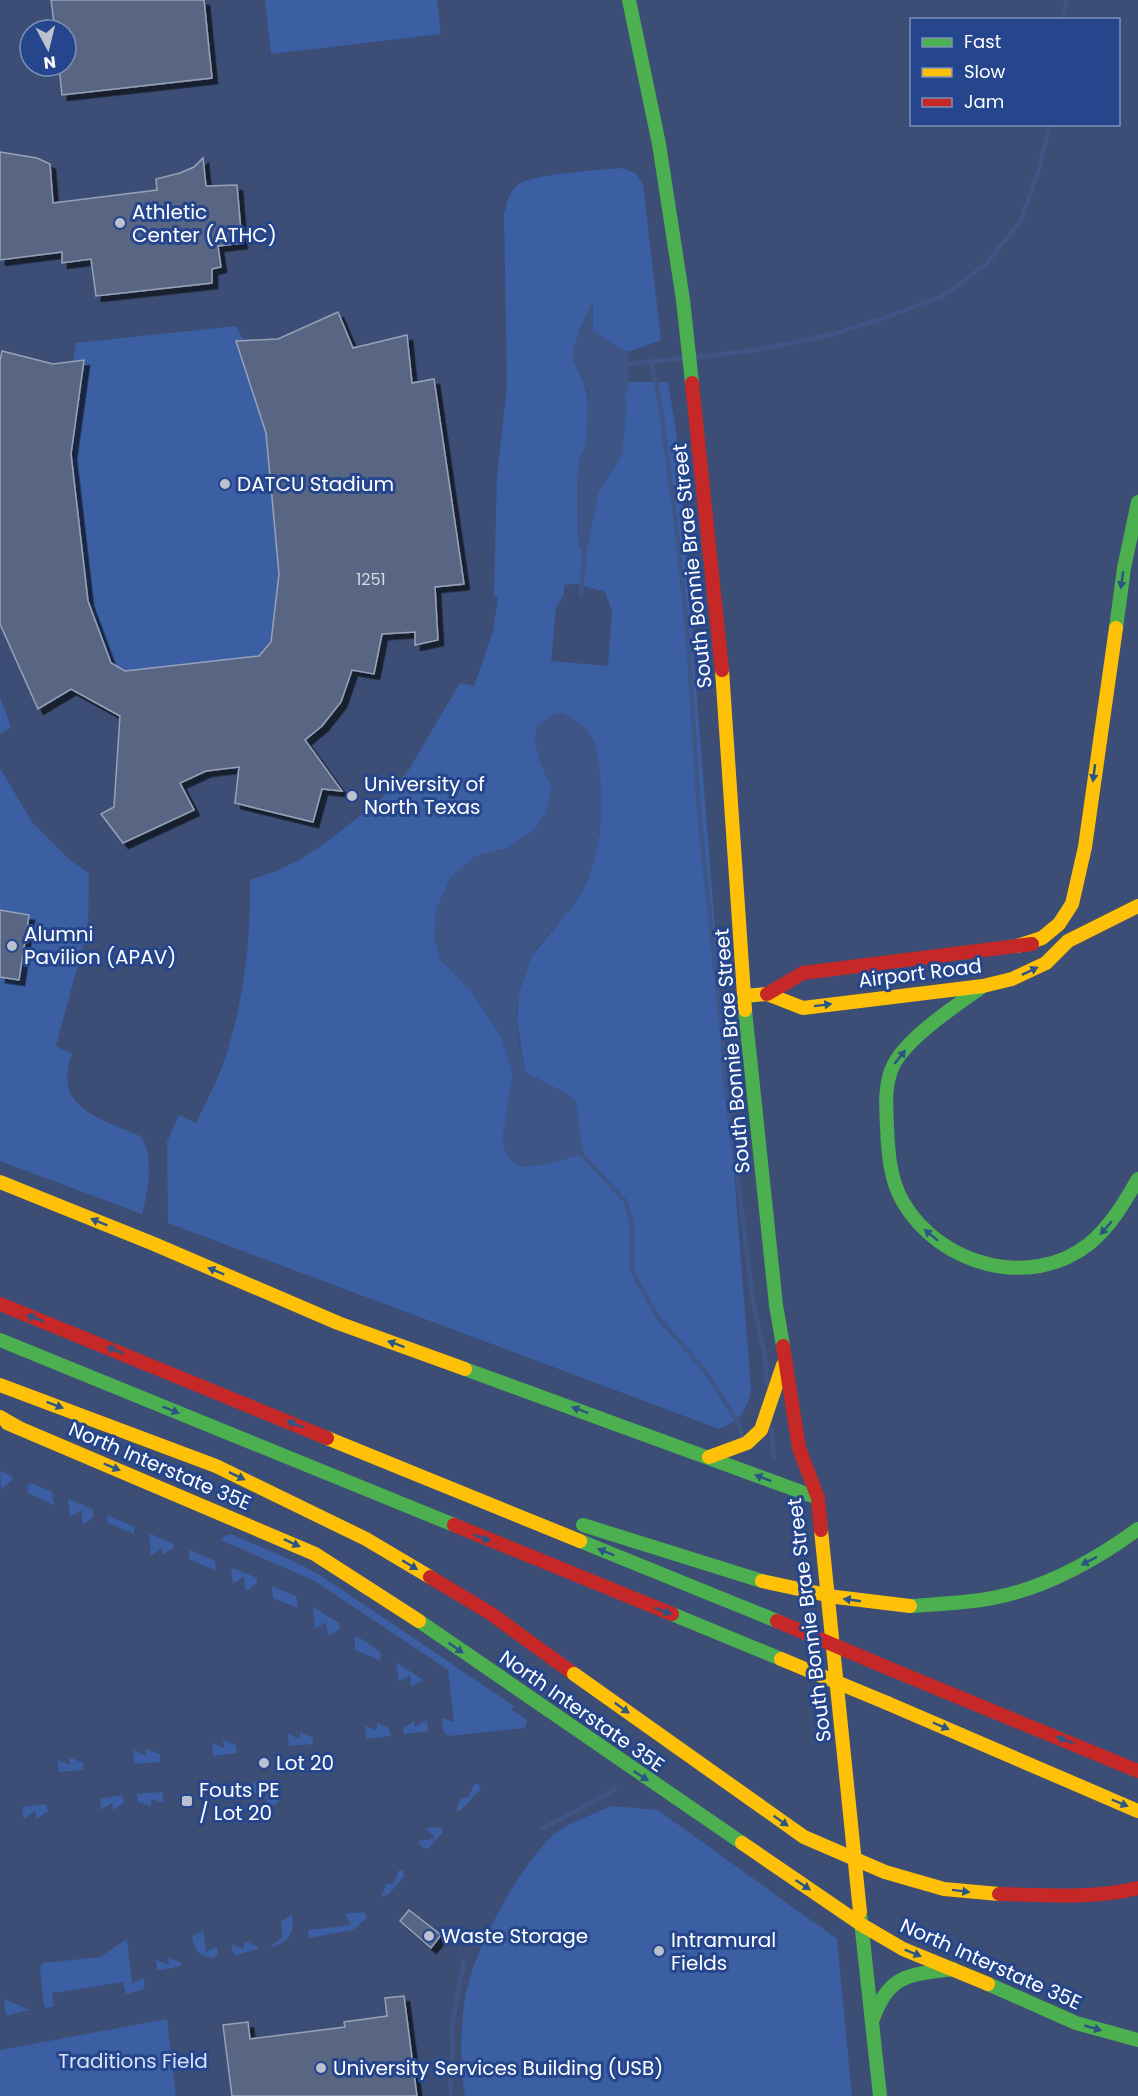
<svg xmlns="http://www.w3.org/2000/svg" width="1138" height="2096" font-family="Poppins,sans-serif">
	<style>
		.green { fill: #3c5ea3; fill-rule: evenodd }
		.water { fill: #3e5586 }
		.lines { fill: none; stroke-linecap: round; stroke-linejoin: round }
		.stream { stroke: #3e5586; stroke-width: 4.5 }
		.building { fill: #586684; stroke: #97a2b7; stroke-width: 1.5; filter: url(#shadow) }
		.fast { stroke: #4caf50; stroke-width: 14 }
		.slow { stroke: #ffc107; stroke-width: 14 }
		.jam { stroke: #c62828; stroke-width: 14 }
		.slow-bridge { stroke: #ffc107; stroke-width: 14 }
		.jam-bridge { stroke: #c62828; stroke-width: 14 }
		.oneway { fill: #2b5683 }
		.poi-dot { fill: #bbc1cf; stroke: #25468c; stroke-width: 2 }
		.labels { text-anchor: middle; stroke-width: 6; stroke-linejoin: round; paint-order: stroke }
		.number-label { font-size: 16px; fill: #d5d9e0 }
		.poi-label { font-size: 20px; fill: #fff; stroke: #25468c; text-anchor: start }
		.street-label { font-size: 20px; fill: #fff; stroke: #25468c }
		.park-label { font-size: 20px; fill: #d7e2f8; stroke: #25468c }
	</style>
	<defs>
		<filter id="shadow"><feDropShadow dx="5.5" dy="5.5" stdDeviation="0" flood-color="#0009"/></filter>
	</defs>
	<rect width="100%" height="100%" fill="#3c4e75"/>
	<path class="green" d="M265 0H437L441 34 271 54Z
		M622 168 635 173 643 184 661 340 628 352 593 332V301L579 331 573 361C589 386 591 411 587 441 585 452 579 460 578 472 576 496 578 521 579 546L588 545 598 494 622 454 626 411 625 395 629 382H668L676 431 751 1389C746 1413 741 1419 719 1429L168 1223 167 1142 179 1115 196 1123C204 1106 213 1089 220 1072 243 1011 251 945 250 880L276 871 299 860 324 844 380 800 408 771 460 683 474 686 493 631 498 597H494L497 476 507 387 504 214C507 203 509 191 519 184 534 174 600 170 622 168ZM577 584 605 592 612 611 608 666 551 661 556 608 564 594V585ZM539 759 601 831 574 904 532 956 519 993 517 1020 525 1072 569 1095 502 1144 513 1072 501 1036 473 993 440 959 475 856 507 848 532 832 546 814 552 788Z
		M338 312 355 353 364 345 407 335 412 382 434 379 464 584 435 587 438 640 415 645V632L382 634 374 674 352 670 341 702 322 726 305 740 342 791 322 789 313 822 235 803 238 771C216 766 200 773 180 783L194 810 123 843 101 814 114 807 120 716 72 690 38 709 0 624V361L2 351 53 364 73 361 76 343 236 326 244 341 278 339Z
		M0 697 11 727 0 734Z
		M0 768 32 822 70 860 89 874 88 927 56 1046 72 1054C51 1108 102 1119 140 1136 155 1154 148 1192 142 1214L0 1161Z
		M0 1471 12 1476V1481L1 1489Z
		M31 1483 52 1492 54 1505 28 1493 27 1485Z
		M68 1499 93 1509V1517L83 1525 81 1510 70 1517Z
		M107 1515 134 1527V1534L108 1523Z
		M149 1533 174 1544V1547L163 1555 162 1548 151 1556Z
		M231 1534 293 1561 323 1577 514 1706 511 1709 526 1719 527 1721 525 1728 449 1736C441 1733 443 1725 442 1718L454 1722 448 1670 315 1581 221 1540 224 1536Z
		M189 1550 215 1561 216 1571 189 1559Z
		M233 1568 257 1578V1583L246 1591 244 1576 233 1584 231 1570Z
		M272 1586 296 1596 298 1608 273 1598Z
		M313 1607 339 1623 340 1629 328 1636 326 1622 315 1629Z
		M357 1636 380 1652 381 1661 355 1650V1637Z
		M396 1662 423 1680 411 1687 410 1675 399 1682Z
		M414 1721 415 1727 427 1720 428 1731 404 1734 403 1728Z
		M377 1723 389 1728 391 1736 366 1739 365 1726 377 1730Z
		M300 1732 313 1738V1744L289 1746 288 1734 300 1739Z
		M223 1740 236 1745 237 1753 213 1756 212 1743 224 1748Z
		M146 1749 160 1754V1762L134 1764 133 1750 146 1756Z
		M69 1757 83 1763V1770L59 1772 57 1760 70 1765Z
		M270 1780 276 1786 279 1802 268 1809 265 1787 254 1794 253 1782Z
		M474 1784H479L481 1789 462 1809 456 1811 461 1798 469 1797Z
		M162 1792 164 1803 151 1799V1806L138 1802 137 1794Z
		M123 1795 124 1803 113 1810 112 1803 101 1810 100 1799Z
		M46 1804 48 1811 36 1819 35 1811 24 1819 22 1807Z
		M611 1806 658 1810 837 1939 852 2096H465C460 2068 460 2027 465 1999 471 1955 518 1869 550 1838 565 1823 592 1815 611 1806Z
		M441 1827 443 1832 428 1849 423 1848 418 1841 435 1838 426 1828Z
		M399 1870 403 1871 404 1876 389 1894 381 1897 386 1884 394 1883Z
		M364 1912 367 1918 353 1930 309 1938 308 1930 351 1925 345 1914Z
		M292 1914C295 1933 289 1941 272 1947L270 1946 282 1938 281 1922Z
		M203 1930 206 1952 217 1946 218 1954 213 1958C200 1957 194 1949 192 1937Z
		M127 1939 132 1984 144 1978 145 1986 142 1990 126 1994 123 1982 52 1993 54 2006 47 2008 44 2006 40 1968 43 1963 100 1957Z
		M244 1941 258 1946V1949L236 1955 233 1953 231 1944 244 1949Z
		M168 1957 181 1963 182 1966 160 1970 157 1969 156 1960 169 1965Z
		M4 1999 30 2010 9 2015 6 2014Z
		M167 2019 176 2096H0V2050Z"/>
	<path class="water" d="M593 299V332L628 352 629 382 625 395 626 411 622 454 598 494 588 545 584 552 579 546 577 488 579 460 586 443 588 393 580 372 573 361V349Z
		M562 713C595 729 596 738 600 774 604 817 600 871 573 906 560 923 543 937 532 956 527 966 523 980 520 990 512 1016 520 1047 525 1072L569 1095 576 1102 583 1154 548 1164 521 1167 510 1160 502 1144 513 1072 501 1036 473 994 440 959 434 938 436 909 450 878 475 856 507 848 532 832 546 814 552 788 539 759 534 738 537 728 550 715Z"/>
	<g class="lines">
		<path class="stream" d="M1062 20 1067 0
			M696 357 756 350 834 334 890 316 943 296 986 264 1021 220 1039 169 1050 124
			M651 361 660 403 676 522 688 638 699 811 723 1041 724 1072 753 1302 765 1356 767 1385
			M626 367 629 364 685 358
			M581 594 585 546
			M579 1151 626 1202 632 1226V1271L657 1316 705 1371 740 1426 742 1439
			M771 1429 774 1459
			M542 1829 615 1790
			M451 2096 450 2075 453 2050 452 2025 464 1961"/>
	</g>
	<path class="building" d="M51 0H204L212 78 62 95 59 66H66V30H55Z
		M0 152 37 158 50 164 53 203 157 190 156 179 180 173 194 167 203 158 206 186 237 185 242 243 218 246 221 267 212 269V283L96 296 91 259 62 263V252L0 260Z
		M338 312 353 348 407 335 412 383 434 379 464 584 435 587 438 640 415 645V632L382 634 374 674 352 670 341 702 322 726 305 740 342 791 322 789 313 822 235 803 239 767 206 771 180 783 194 810 123 843 101 814 114 807 120 716 71 689 38 709 0 624V361L2 351 53 364 84 360 71 454 88 601 111 663 125 671 259 656 271 642 279 574 266 433 236 341 278 339Z
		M0 910 29 915 19 980 0 977Z
		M409 1910 441 1935 431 1948 400 1921Z
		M404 1996 417 2096H232L223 2025 248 2022 250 2039 345 2027 344 2022 387 2016 385 1998Z"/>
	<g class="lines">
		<path class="fast" d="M629 0 659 144 683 300 692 383
			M1116 628 1124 568 1138 502
			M983 986C957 1005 909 1036 894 1064 884 1083 886 1106 887 1127 888 1152 890 1180 903 1202 939 1264 1029 1291 1089 1244 1110 1227 1124 1203 1138 1179
			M745 1010 776 1305 783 1346
			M0 1340 454 1525
			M465 1369 818 1498
			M583 1525 762 1581
			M580 1541 777 1621
			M910 1606C938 1604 966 1603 993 1598 1046 1588 1094 1561 1138 1529
			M672 1614 781 1659
			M419 1621 742 1843
			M860 1912 880 2096
			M988 1984 1076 2023 1138 2040
			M873 2019C889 1973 910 1975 953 1969"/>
		<path class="slow" d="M722 670 745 1010
			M1017 946 1042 938 1059 924 1072 904 1085 847 1116 628
			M744 996 767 994 803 1008 983 986 1012 979 1046 963 1068 941 1138 906
			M0 1182 154 1244 338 1323 465 1369
			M0 1385 216 1466 366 1539 430 1577
			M0 1417 21 1429
			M7 1423 315 1554 419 1621
			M327 1438 580 1541
			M709 1457 747 1443 761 1430 783 1365
			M821 1530 860 1912
			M887 1703 1138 1811
			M742 1843 862 1925 903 1949 988 1984"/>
		<path class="jam" d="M692 383 722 670
			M767 994 803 973 1032 944
			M0 1304 327 1438
			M783 1346 799 1448 818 1498 821 1530
			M454 1525 672 1614
			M430 1577 490 1613 574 1674
			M888 1668 1138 1771"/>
		<path class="slow-bridge" d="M762 1581 836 1597 910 1606
			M781 1659 887 1703
			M574 1674 804 1837 885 1872 944 1889 999 1894"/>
		<path class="jam-bridge" d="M777 1621 888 1668
			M999 1894C1045 1895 1093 1899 1138 1888"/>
	</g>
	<defs><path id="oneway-solid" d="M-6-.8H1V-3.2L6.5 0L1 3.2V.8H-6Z" transform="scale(1.5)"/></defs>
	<g class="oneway">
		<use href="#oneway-solid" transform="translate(1122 580) rotate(98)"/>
		<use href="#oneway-solid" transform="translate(1094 773) rotate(97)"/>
		<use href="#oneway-solid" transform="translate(1030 971) rotate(-26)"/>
		<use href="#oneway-solid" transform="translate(823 1005) rotate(-7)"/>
		<use href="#oneway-solid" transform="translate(900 1057) rotate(-51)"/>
		<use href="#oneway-solid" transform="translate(99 1222) rotate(-158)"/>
		<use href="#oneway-solid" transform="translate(1106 1228) rotate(131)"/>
		<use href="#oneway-solid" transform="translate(931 1235) rotate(-140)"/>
		<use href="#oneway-solid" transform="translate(216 1271) rotate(-157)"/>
		<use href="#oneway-solid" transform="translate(35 1318) rotate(-158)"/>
		<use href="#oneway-solid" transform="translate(396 1344) rotate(-160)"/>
		<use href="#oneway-solid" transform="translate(115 1350) rotate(-158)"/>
		<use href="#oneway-solid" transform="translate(55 1405) rotate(21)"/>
		<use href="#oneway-solid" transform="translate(171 1410) rotate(22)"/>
		<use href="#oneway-solid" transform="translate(580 1410) rotate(-160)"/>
		<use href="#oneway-solid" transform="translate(295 1424) rotate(-158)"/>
		<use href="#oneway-solid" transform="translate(112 1467) rotate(23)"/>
		<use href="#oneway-solid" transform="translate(237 1476) rotate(26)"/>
		<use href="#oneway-solid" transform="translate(763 1478) rotate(-159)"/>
		<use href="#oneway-solid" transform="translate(482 1538) rotate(22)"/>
		<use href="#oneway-solid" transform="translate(292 1543) rotate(25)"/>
		<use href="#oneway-solid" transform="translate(606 1552) rotate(-158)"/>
		<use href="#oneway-solid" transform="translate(1089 1561) rotate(153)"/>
		<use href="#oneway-solid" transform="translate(410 1565) rotate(31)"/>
		<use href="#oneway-solid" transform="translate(852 1600) rotate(-172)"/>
		<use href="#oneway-solid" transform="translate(663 1611) rotate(22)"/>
		<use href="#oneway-solid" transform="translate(456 1648) rotate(35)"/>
		<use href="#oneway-solid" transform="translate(622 1708) rotate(36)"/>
		<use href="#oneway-solid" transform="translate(941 1726) rotate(23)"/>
		<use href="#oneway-solid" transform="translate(1065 1740) rotate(-158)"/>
		<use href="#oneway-solid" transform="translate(641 1776) rotate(34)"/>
		<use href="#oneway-solid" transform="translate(1120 1803) rotate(23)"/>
		<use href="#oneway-solid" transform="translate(781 1821) rotate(35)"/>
		<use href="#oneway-solid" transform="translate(803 1885) rotate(34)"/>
		<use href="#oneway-solid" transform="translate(961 1891) rotate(7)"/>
		<use href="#oneway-solid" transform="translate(913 1953) rotate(22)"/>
		<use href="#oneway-solid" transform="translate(1093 2028) rotate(16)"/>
	</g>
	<g class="poi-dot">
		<circle cx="120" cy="223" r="6"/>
		<circle cx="225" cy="484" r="6"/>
		<circle cx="352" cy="796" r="6"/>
		<circle cx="12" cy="946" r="6"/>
		<circle cx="264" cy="1763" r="6"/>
		<rect x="181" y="1795" width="12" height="12" rx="3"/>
		<circle cx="429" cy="1936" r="6"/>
		<circle cx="659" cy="1951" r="6"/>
		<circle cx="321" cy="2068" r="6"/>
	</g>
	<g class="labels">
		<g class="number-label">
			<text x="371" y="585">1251</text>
		</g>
		<g class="poi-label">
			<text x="132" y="219">Athletic<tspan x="132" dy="23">Center (ATHC)</tspan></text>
			<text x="237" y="491">DATCU Stadium</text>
			<text x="364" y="791">University of<tspan x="364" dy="23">North Texas</tspan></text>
			<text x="24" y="941">Alumni<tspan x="24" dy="23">Pavilion (APAV)</tspan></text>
			<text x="276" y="1770">Lot 20</text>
			<text x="199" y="1797">Fouts PE<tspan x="199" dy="23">/ Lot 20</tspan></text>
			<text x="441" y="1943">Waste Storage</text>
			<text x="671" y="1947">Intramural<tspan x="671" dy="23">Fields</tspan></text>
			<text x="333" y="2075">University Services Building (USB)</text>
		</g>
		<g class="street-label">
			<text transform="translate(692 566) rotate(-96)" y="7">South Bonnie Brae Street</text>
			<text transform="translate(920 973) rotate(-7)" y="7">Airport Road</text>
			<text transform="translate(732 1051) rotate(-95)" y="7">South Bonnie Brae Street</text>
			<text transform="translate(160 1466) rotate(23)" y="7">North Interstate 35E</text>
			<text transform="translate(809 1620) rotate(-97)" y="7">South Bonnie Brae Street</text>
			<text transform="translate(582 1711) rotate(35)" y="7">North Interstate 35E</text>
			<text transform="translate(991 1964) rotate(24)" y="7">North Interstate 35E</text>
		</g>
		<g class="park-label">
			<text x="133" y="2068">Traditions Field</text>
		</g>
	</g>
	<rect x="910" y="18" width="210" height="108" fill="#25468c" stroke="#7c90ba" stroke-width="1.5"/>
	<rect x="922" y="38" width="30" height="9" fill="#4caf50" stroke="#7c90ba" stroke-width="1.5"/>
	<text x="964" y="48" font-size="18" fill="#ffffff">Fast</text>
	<rect x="922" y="68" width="30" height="9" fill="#ffc107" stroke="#7c90ba" stroke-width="1.5"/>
	<text x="964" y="78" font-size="18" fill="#ffffff">Slow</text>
	<rect x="922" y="98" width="30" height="9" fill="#c62828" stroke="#7c90ba" stroke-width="1.5"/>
	<text x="964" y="108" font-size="18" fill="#ffffff">Jam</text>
	<g transform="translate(48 48) rotate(173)"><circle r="28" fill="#25468c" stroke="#7c90ba" stroke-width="1.5"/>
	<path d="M0-4.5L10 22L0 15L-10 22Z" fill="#bbc1cf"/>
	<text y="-9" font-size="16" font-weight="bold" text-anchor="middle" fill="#ffffff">N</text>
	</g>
</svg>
